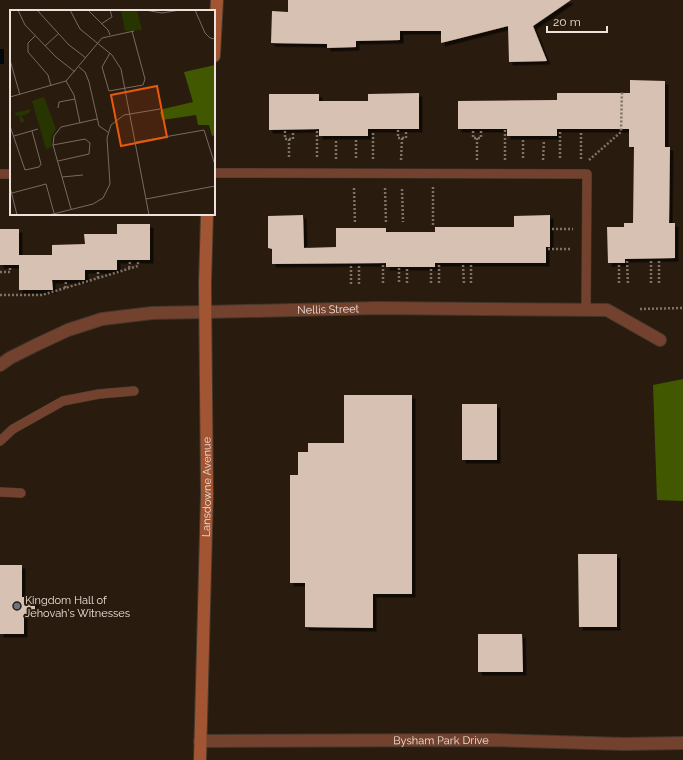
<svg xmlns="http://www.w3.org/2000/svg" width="683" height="760" font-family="Raleway,sans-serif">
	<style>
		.forest { fill: #425800 }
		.water { fill: #000a0c }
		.building { fill: #d6c1b2; filter: url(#shadow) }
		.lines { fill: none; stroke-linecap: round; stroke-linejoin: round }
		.service-casing { stroke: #45372c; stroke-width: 10 }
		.minor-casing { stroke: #45372c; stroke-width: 14 }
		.secondary-casing { stroke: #45372c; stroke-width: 14 }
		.path { stroke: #7f7268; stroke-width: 2.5; stroke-dasharray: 2 2; stroke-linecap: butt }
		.service { stroke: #73422e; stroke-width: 9 }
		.minor { stroke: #73422e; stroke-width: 12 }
		.secondary { stroke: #a25532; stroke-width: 12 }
		.worship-dot { fill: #6b7280; stroke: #2a1b0f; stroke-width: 1.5 }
		.labels { text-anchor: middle; stroke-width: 4; stroke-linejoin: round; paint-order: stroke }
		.street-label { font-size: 11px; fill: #ede2db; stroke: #2a1b0f }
		.poi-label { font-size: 11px; fill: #ede2db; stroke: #2a1b0f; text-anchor: start }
		.inset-road { fill: none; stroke: #786b61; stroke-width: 1 }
		.view { fill: #e8590c; fill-opacity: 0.15; stroke: #e8590c; stroke-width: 2 }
		.inset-edge { fill: none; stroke: #ede2db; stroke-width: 2 }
	</style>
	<defs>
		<filter id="shadow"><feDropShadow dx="3.5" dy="3.5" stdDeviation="0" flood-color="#0009"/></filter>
	</defs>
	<rect width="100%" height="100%" fill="#2a1b0f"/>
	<path class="forest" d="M683 379V501L657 500 653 385Z"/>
	<path class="water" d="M0 49H4V64H0Z"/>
	<path class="building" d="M288 0H571L533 26 547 61 509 62 508 26 441 43V31H400V40L356 41V47L327 48V44L271 43 272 11 288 12Z
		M630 80 665 81V147H670L669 223H675V258L625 259V263H608L607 227H624V223H633L634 147H629V129H557V136H507V129H458V101L557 100V93H630Z
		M419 93V129H368V136H319V129L269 130V94H319V101H368V94Z
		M303 215 304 248 336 247V228H386V232H435V227H514V216L550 215V247H546V263H435V267H386V263L272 264V249L268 248V216Z
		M117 224H150V260H117V270H85V280H52L53 290H19V255H52V245L85 244 84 234H117Z
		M0 229H19V265H0Z
		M344 395H412V594H373V628L305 627V583H290V475H298V452H308V443H344Z
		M462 404H497V460H462Z
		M578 554H617V627H579Z
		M0 565H22V597H35V614H24V634H0Z
		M478 634H522L523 672H478Z"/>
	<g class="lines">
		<defs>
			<path id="service" d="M214 173 587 174 586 309
				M0 174H11
				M0 441 13 429 63 401 99 394 134 391
				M0 492 21 493"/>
			<g id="minor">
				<path id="s1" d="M0 365 10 358 38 344 68 330 102 319 152 313 206 312 378 308 607 310 660 340"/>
				<path id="s2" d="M200 741 494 740 624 744 683 743"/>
			</g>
			<g id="secondary">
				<path d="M214 56 217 0"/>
				<path id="s3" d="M200 760 207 494 205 284 207 214"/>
			</g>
		</defs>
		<use href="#service" class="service-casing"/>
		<use href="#minor" class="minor-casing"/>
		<use href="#secondary" class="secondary-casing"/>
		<path class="path" d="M398 130V138H406V130
			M285 131V139H293V131
			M317 131V158
			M473 131V138H481V131
			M560 132V159
			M373 133V160
			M477 138V160
			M289 139V158
			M356 140V160
			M523 140V159
			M336 159V140
			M581 159V132
			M401 160 402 138
			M505 160V130
			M543 160 544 140
			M589 160 621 132 622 91
			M433 187V227
			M354 188 355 224
			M385 188 386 224
			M402 189 403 222
			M552 229H573
			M548 249H572
			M627 261 628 284
			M651 261V284
			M659 261V284
			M383 265V284
			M439 265V284
			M463 265 464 284
			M471 265V284
			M619 265V284
			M129 268 130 262
			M399 268V284
			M407 269V284
			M431 269V284
			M0 272H10V267
			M98 278V272
			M351 284V266
			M359 284V266
			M65 288 66 282
			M0 295H42L138 266V261
			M640 309 683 308"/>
		<use href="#service" class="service"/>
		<use href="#minor" class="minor"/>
		<use href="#secondary" class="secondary"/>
	</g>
	<circle class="worship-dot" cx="17" cy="606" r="4"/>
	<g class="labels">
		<g class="street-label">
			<text dy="4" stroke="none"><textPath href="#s1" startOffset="339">Nellis Street</textPath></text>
			<text dy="4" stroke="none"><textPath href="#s3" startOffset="273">Lansdowne Avenue</textPath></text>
			<text dy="4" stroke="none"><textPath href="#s2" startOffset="241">Bysham Park Drive</textPath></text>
		</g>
		<g class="poi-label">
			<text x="25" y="604">Kingdom Hall of<tspan x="25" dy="13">Jehovah's Witnesses</tspan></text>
		</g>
	</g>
	<g transform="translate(10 10)">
		<rect width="205" height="205" fill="#2a1b0f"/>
		<path d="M111 0H127L132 20 115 21ZM34 87 46 119 41 128 42 137 36 139 22 91ZM21 99 19 103 11 106 15 111 11 113 9 105 6 106 5 103Z" fill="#273600"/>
		<path d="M205 55V125L202 126 199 115H188L186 105 152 110 150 102 153 99 183 92 174 62Z" fill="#425800"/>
		<path class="inset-road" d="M8 0 15 15 46 47 65 62M27 0 59 35 76 48M60 0 70 19 102 45 111 59 139 205M78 0 98 20 100 25M135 0 152 3 170 0M185 0 195 23 200 28 205 29M91 14 102 7 100 0M25 26 18 33V42L38 65 41 76M35 36 48 24M100 43 92 57 99 81 133 75 135 69 122 21M0 50 10 85M69 57 75 62 79 72 89 116 98 122M56 71 64 85 70 113M0 87 56 71 92 28 124 21M48 98 49 92 65 89M0 116 15 160 29 157 31 154 22 121M4 126 28 119M126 132 194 120 205 155M43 135 75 129 80 133 79 144 48 151M52 167 73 165M0 177 7 205M2 183 36 174 44 203M136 189 205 176M61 199 43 135 44 126 51 117 87 109M39 205 83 194 93 188 100 174 97 128 101 115 114 105 150 99"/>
		<path class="view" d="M147 76 157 127 111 136 101 85Z"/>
		<rect width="205" height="205" class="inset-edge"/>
	</g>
	<path d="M547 26v6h60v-6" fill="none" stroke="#ede2db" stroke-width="2"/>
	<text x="553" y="26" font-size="12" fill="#ede2db" stroke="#2a1b0f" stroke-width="3" paint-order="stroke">20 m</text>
</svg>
